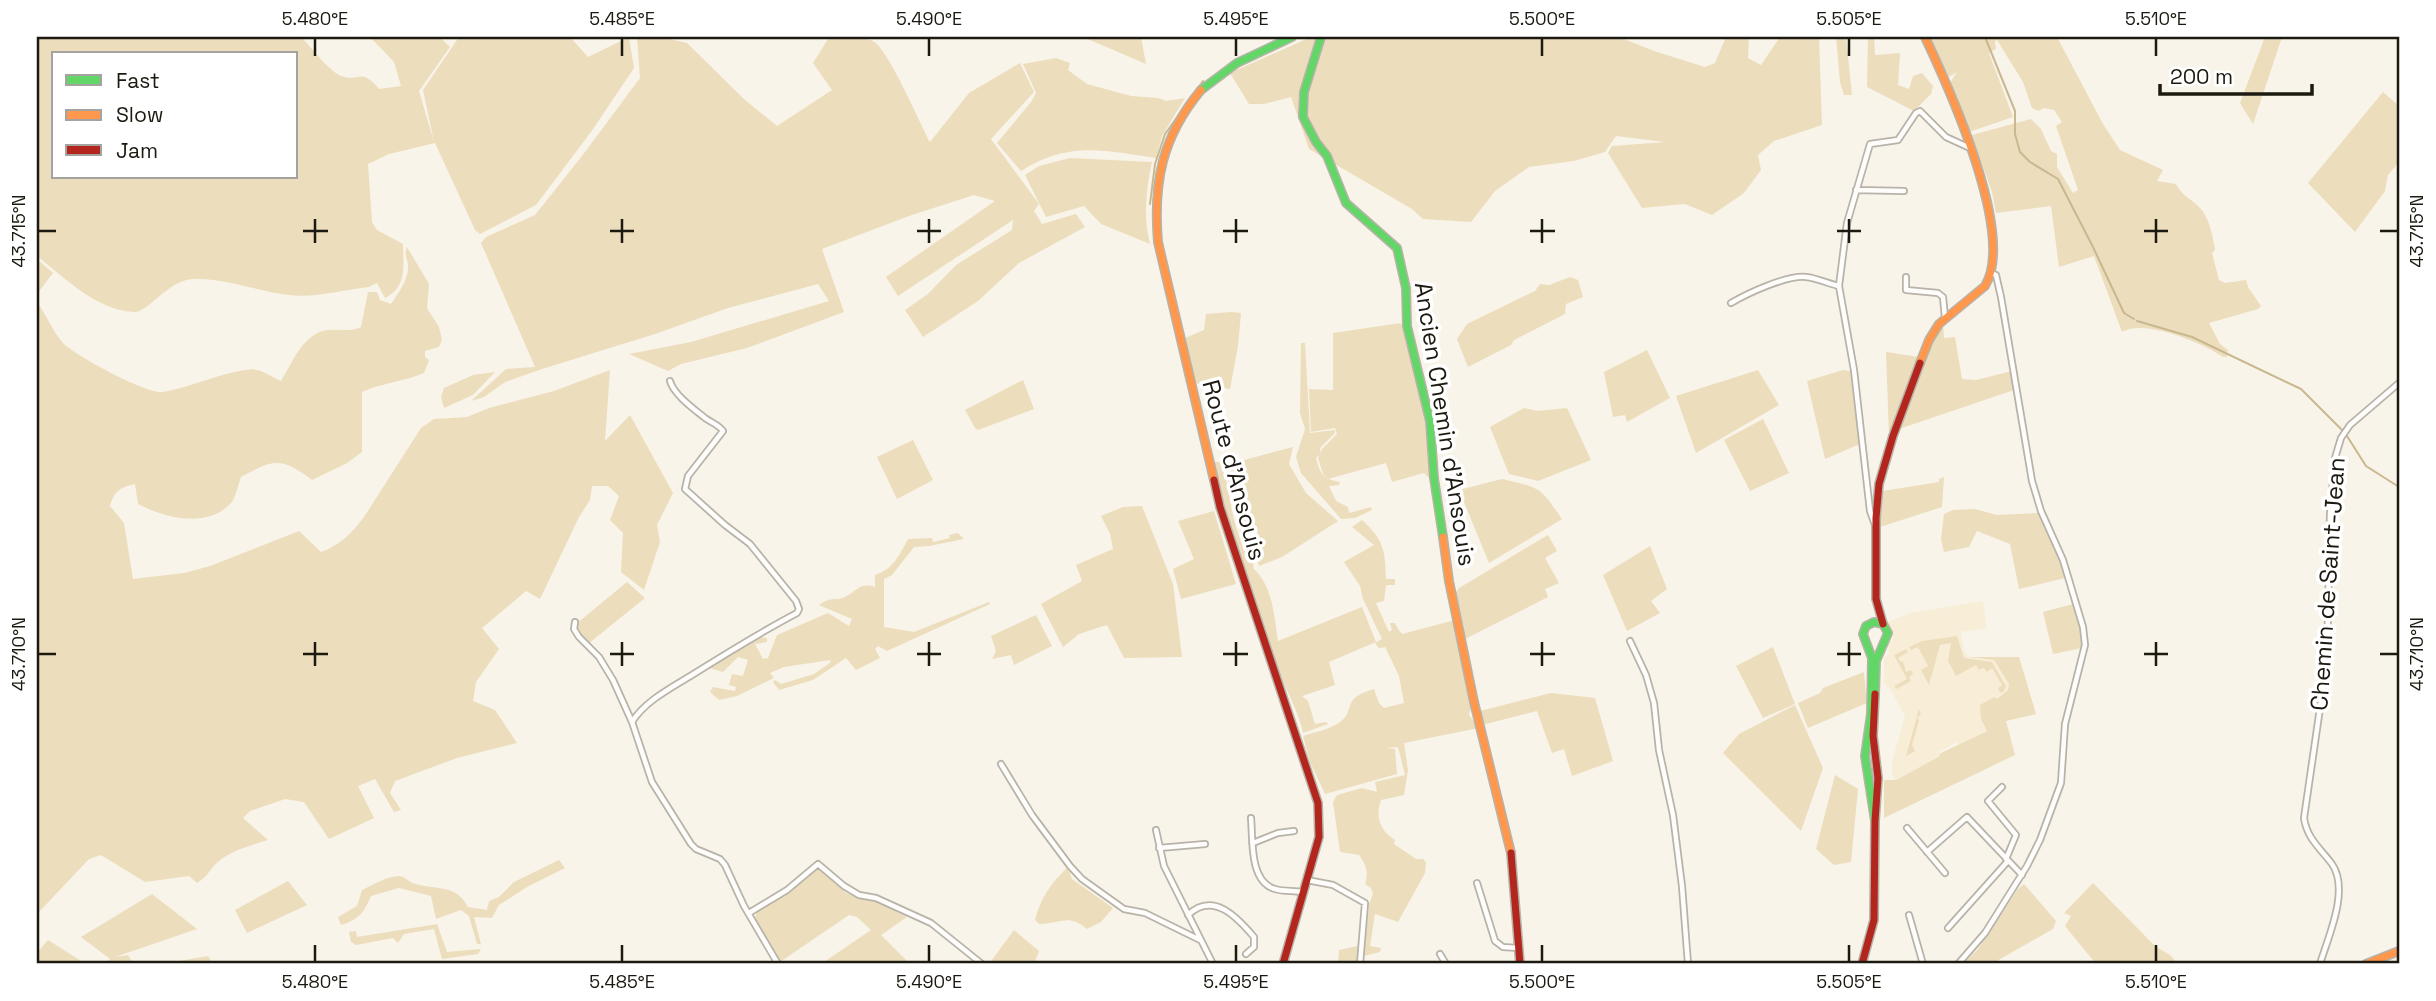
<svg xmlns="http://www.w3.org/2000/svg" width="2436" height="1001" font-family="'Space Grotesk',sans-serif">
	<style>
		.built { fill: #f8eed8 }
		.green { fill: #ecddbc; fill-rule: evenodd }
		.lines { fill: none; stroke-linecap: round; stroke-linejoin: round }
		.stream { stroke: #c9b88f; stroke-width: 2 }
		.street-casing { stroke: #b7b3a9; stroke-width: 8 }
		.fast-casing { stroke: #b7b3a9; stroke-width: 10 }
		.slow-casing { stroke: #b7b3a9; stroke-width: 10 }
		.jam-casing { stroke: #b7b3a9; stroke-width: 10 }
		.street { stroke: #fefdfc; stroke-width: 4.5 }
		.fast { stroke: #63d668; stroke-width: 7 }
		.slow { stroke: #ff974d; stroke-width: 7 }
		.jam { stroke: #b3261e; stroke-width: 7 }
		.ticks { fill: none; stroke: #1c1910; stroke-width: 2.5 }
		.labels { text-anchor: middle; stroke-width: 7; stroke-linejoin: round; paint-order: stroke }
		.street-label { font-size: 24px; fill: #1c1910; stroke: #fff }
		.neatline { fill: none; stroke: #1c1910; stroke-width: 2.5 }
		.ticks-label { font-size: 18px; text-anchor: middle; fill: #1c1910 }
	</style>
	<rect width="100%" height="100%" fill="#f9f4e9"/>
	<path class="built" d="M1983 601 1987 628 1961 632 1964 652 1970 657H2019L2036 714 2006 720 1959 745 1957 742 1939 752 1940 756 1895 780 1892 774V761L1905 716 1891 691 1884 683V657L1889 654 1888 644 1893 638 1888 622 1910 613Z"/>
	<path class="green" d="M37 37H301C311 47 328 70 341 76 359 83 360 66 379 89L401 86 394 62 370 37H440L450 47 419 91 434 142 423 90 459 37H570L588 57 629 37 634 68 591 132 536 205 480 234 475 230 435 143 389 154 368 164 372 222 377 230 403 244C403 264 408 287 385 298L377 283 369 287C343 290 315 298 289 295 257 291 225 278 193 279 168 280 148 313 134 312 96 310 65 278 37 256ZM54 54H296V177H54Z
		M637 37H661L687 43 745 100 777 126 832 90 813 63 828 39C842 39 860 35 873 41 889 50 919 122 930 142L969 93 1020 63 1034 92 991 139 1039 204 1034 211 1042 224 1076 214 1085 227 1019 263 978 301 923 337 905 310 928 294 956 265 1012 230 1013 220 898 296 886 277 995 201 974 195 909 216 822 249 844 312 747 348 681 364 668 371 629 354 691 342 829 301 818 284 728 308 655 334 542 369 505 382 484 397 471 401 506 369 535 367 481 243 486 237 535 215 582 156 640 78Z
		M1083 37H1141L1146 64Z
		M1311 37H1619L1654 51 1705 67 1715 63 1726 37H1749L1748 58 1761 65 1780 37H1819L1822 125 1774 141 1758 155 1761 170 1744 193 1712 215 1685 204 1642 208 1608 153 1612 146 1665 142 1616 136 1605 152 1574 161 1529 167 1495 191 1471 222 1423 219 1412 209 1309 149 1291 97 1264 104H1249L1230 73Z
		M1836 37H1846L1852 95H1844L1840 82Z
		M1868 37H1874L1875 55 1900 53 1898 85 1909 89 1913 76 1922 73 1933 86 1931 94 1914 111 1867 87Z
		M1928 37H2057L2103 124 2120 150 2163 170 2157 181 2176 184C2185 199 2191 198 2200 208 2209 217 2213 237 2215 250L2212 253 2219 280 2225 283 2246 280 2248 287 2261 306 2258 309 2209 323 2220 344 2228 350 2227 357H2223C2204 343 2143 318 2122 332L2094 256 2059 267 2051 206 1996 213 1992 192 1972 135 2031 119 2041 129 2051 151 2057 154V167L2073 193 2078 190 2056 126 2062 122 2054 110 2044 108 2038 111 2032 108 2023 82 1997 40 1995 41 1996 49 1989 53 2013 117 1969 132 1949 84 1957 72 1947 78Z
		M2265 37H2282L2253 124 2240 103Z
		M1056 58 1070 63 1068 70 1087 84 1131 96 1158 98 1166 101 1185 98 1162 136 1156 158C1102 150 1069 141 1021 171L997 143 1031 102 1036 93 1023 64Z
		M2383 92 2399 106V162L2388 175 2385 191 2355 232 2308 183Z
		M1070 158 1152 162C1146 189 1143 216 1150 244L1101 224 1084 206 1046 217 1025 175 1039 166Z
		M407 247 429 284 427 308 439 327 442 340 439 347 425 351V357L429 360 424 373C403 382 381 383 362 392V452L347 463 312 480C281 457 274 459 241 477 238 485 236 497 231 503 207 529 165 518 138 504L135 484C121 487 114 491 110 506L124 523 133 579 184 573 210 566 299 531 321 552C339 546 353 532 364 517L421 428 434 419 467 417 489 408 554 391 610 370 605 441 630 415 673 493 657 525 660 542 644 590 621 572 623 533 610 520 619 496 608 486H592L590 500 579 517 540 599 526 591 482 628 499 649 476 682 473 701 495 710 517 743 457 758 395 781 390 793 401 810 394 812 375 779 358 786 374 818 329 839 304 802 285 799 250 811 243 818 268 840C249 846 226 851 212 868 207 875 205 878 197 883L189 876 145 882 101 855 89 859 37 914V302C46 314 53 332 63 343 74 355 148 395 163 392 193 387 221 372 252 369L261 371 281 381C293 362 303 333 328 330 339 329 352 332 361 327L368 292H377L380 300 391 304C398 294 410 277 408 265 407 257 404 255 407 247Z
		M37 259 53 273 37 294Z
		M1570 277 1578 280 1583 297 1566 304 1565 314 1514 340 1511 345 1468 367 1457 339 1467 324 1535 291 1540 284 1549 285Z
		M1231 312 1241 313 1238 346 1230 389 1194 383 1185 338 1204 330 1206 314Z
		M1401 323 1428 421 1432 481 1424 473 1392 482 1386 463 1328 479 1323 474 1318 458 1321 454 1316 458C1320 474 1323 479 1340 482L1339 485 1329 486 1336 501 1348 507 1349 513 1371 507 1372 510 1355 518 1341 519 1301 473 1296 457 1305 429 1300 413 1301 343H1305L1310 433 1335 430V433L1320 448 1321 453 1322 449 1337 434 1335 428 1311 432 1309 389 1333 390V333Z
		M1943 324 1944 338 1955 337 1962 379 1976 380 2012 371 2014 390 1899 429 1931 340Z
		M1647 350 1670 398 1627 422 1625 415 1613 417 1604 372Z
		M1886 352 1919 357 1889 435Z
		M1758 370 1779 405 1696 453 1676 396Z
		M1843 370 1851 371 1860 444 1825 459 1807 381Z
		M495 372 473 395 444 408 441 397 444 388 473 375Z
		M1023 380 1034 409 978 430 975 428 965 410Z
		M1524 408 1538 411 1567 408 1591 460 1538 481 1509 474 1490 427Z
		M1763 419 1789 473 1750 491 1724 440Z
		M913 440 933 480 897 499 877 457Z
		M1293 447 1289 464 1306 493 1338 521 1282 557 1259 566 1257 558 1248 551 1239 527 1225 465Z
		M1215 462H1221L1224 470C1231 500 1233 538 1254 562L1253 568C1273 586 1274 616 1278 641L1362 607 1376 642 1329 662 1335 685 1302 696 1308 701 1315 724 1326 722 1328 724 1303 733C1298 709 1285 690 1278 667 1256 600 1231 534 1213 465Z
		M1944 477 1942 507 1880 527 1883 491 1939 482V479Z
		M1502 479C1541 488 1540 487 1562 519L1489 563 1459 490Z
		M1142 506 1173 584 1182 657 1124 658 1107 625 1079 634 1063 647 1041 604 1082 581 1076 565 1113 549 1110 534 1101 516 1123 507Z
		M1975 509 1997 515 2039 513 2057 552 2065 578 2019 589 2010 544 1977 531 1969 547 1944 552 1941 539 1944 514 1953 510Z
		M1214 511 1236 584 1181 599 1173 569 1194 559 1178 521Z
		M1362 520C1384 540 1385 550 1386 579H1395V585H1386L1384 601 1376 603 1389 632 1392 630 1390 623H1395L1398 629 1402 634 1455 620 1472 704 1469 715 1479 728 1404 743 1408 770 1404 795 1381 800C1375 817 1380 831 1395 840L1394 844 1416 859H1423L1426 862 1425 873 1398 922 1375 914 1370 946 1381 948 1380 952 1364 956 1369 904 1373 894 1371 888 1365 884C1369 872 1366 865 1359 855L1340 852 1333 802 1337 795 1362 788 1377 792 1375 782 1405 775 1398 747 1386 748 1395 749 1397 774 1325 794 1310 762 1303 736C1315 732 1331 729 1340 722 1357 710 1339 699 1374 689L1379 703 1384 708 1404 703 1399 676 1385 647 1379 648 1375 643 1382 639 1363 599 1360 586 1344 562 1374 545 1352 527Z
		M958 533 964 539 929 546 914 547 892 575 884 579V627L914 632 989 602 990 604 887 651 878 646 875 649 880 658 856 670 846 658 813 680 779 690 773 682 775 680 781 684 814 674 831 662 830 660 784 667 770 673 774 678 737 696 719 700 710 692 713 687 735 691 736 687 729 685 732 674 743 676 748 660 738 657 723 672 709 668C724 658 749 634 767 638V642L755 644 763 659 768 658 777 635 828 613 849 626 852 619 819 605C833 595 835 602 845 597 857 591 860 582 875 587V575C893 569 899 556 908 539L932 538 933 542 950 538 949 535Z
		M1548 535 1557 551 1545 558 1559 583 1545 589 1548 597 1465 639 1455 594 1459 588Z
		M1650 546 1667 589 1651 601 1660 613 1627 631 1603 575Z
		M627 582 645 598 588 644 581 636 576 624Z
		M2073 604 2082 637V648L2053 654 2043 612Z
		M1036 615 1052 646 1014 665 1011 655 992 659 996 651 991 636Z
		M1957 636 1964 658 1992 662 2006 686 2004 691 2000 693 1998 688 2002 685 1992 668 1987 672 1984 668 1979 670 1976 665 1956 676 1948 661 1951 643 1940 645 1929 685 1921 670 1928 666 1918 647 1911 650 1909 647 1922 641Z
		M1773 647 1795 704 1763 718 1736 666Z
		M1906 649 1908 652 1898 658 1901 662 1903 661 1906 672 1911 670 1913 674 1909 677 1911 681 1897 689 1894 686 1907 679 1894 655Z
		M1970 657H2019L2036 714 2006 721 2015 755 1884 818V780H1896L1940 756 1939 754 1987 731 1981 719 1980 705 1994 697 1997 699 2008 690 2009 684 1994 660Z
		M1864 672 1867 703 1808 728 1798 703 1820 693 1823 688Z
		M1551 693 1595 698 1613 761 1572 776 1564 749 1552 753 1537 711 1482 725 1480 711Z
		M1795 705 1823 768 1801 831 1723 753 1739 734Z
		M1919 709 1921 714 1917 718 1919 721 1912 745 1915 751 1906 756Z
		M1835 775 1858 789 1851 862 1834 865 1816 849Z
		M559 860 565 868 527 887 499 905 492 918 474 917 481 944H477L469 916 461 910 436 919 431 896 399 888 371 896C364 912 359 920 341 925L338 917 357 906 362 890C373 885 387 876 399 876 406 877 408 881 413 883 433 891 455 882 468 907L487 910 489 901 499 897 514 882Z
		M1068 867 1072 879 1113 908 1101 922 1087 929C1068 913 1061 924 1039 924L1035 920C1041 897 1051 883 1068 867Z
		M813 869 822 870 846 893 879 903 907 917 881 935 910 964H821L871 930 857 917 849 915 780 962 755 918 757 912 801 881Z
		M288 881 307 905 247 933 235 910Z
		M2093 883 2155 946 2170 955 2178 964H2096L2065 926 2071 916 2064 913Z
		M2024 884 2056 921 2053 929 1995 962 1963 964 1978 949 2018 889Z
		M152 894 197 929 115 957 128 955 133 964H105L110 959 81 937Z
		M437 924 447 952 481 949 478 954 442 959 434 929 404 934 398 943 393 938 356 945 351 942 349 932 356 931 357 937Z
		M1014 930 1039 951 1034 964H989Z
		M48 940 86 964H37V953Z
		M1358 946 1357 964H1338L1339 950Z
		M208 956 213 964H162Z"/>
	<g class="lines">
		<path class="stream" d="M1985 37 2015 111V134L2020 152 2030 162 2058 179 2093 247 2124 313 2134 319
			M37 39 39 37
			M1150 204 1155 164 1165 134 1203 81
			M2137 321 2192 337 2301 389 2343 431
			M2347 436 2366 466 2399 487"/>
		<defs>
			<path id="street" d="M1856 190 1904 191
				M1906 277V290L1938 293 1943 297 1945 318
				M1731 303C1748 293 1787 275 1806 277 1817 278 1829 284 1839 286
				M1875 525 1870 511 1854 370 1839 286 1847 223 1870 144 1898 140 1916 113 1920 111 1946 137 1970 148
				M575 622 574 629 579 637 599 657 613 680 632 722 652 782 691 844 696 849 720 859 725 865 744 906 778 964
				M1630 641 1646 675 1654 703 1659 750 1673 815 1682 886 1688 964
				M632 722C645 701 671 688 692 675 727 653 761 632 797 613L799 609 796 601 750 544 725 525 685 489 688 476 723 431C719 425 712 423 705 418 694 409 674 395 670 381
				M1001 764 1032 815 1070 866 1082 879 1124 909 1145 913 1200 940
				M2002 787 1988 801 2016 835 2006 859
				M1251 818C1253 839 1249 882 1275 889 1284 892 1294 890 1303 892
				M1907 828 1945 873
				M1156 830 1164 866 1213 964
				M1253 843 1278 833 1294 831
				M1159 848 1205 844
				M1927 852 1967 817 2022 875
				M1307 880 1333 885 1365 903 1360 964
				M1477 883 1495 941 1503 947 1518 948
				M749 913 787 890 818 864 844 886 859 895 876 898 931 923 982 964
				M1188 915C1213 891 1237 917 1254 937V947L1246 954
				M1909 915 1923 964
				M1948 928 2008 861
				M1440 954 1446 964
				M1958 964 1985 933 2027 866 2040 840 2061 783 2065 724 2085 645 2083 627 2063 560 2041 511 2032 481 2001 297 1996 275 1991 273
				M2320 964C2328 937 2350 890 2332 864 2321 849 2307 839 2304 818L2327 660 2330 514 2335 458 2341 438 2350 425 2399 383"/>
			<path id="fast" d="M1321 37 1304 92 1303 117 1316 142 1327 156 1346 203 1397 248 1406 288 1407 326 1430 421 1434 478 1443 537
				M1201 90 1237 63 1292 37
				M1875 694 1876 661 1888 633 1883 624 1874 622 1866 626 1863 634 1872 658 1871 714 1865 756 1875 821"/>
			<path id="slow" d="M1201 90C1162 137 1153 182 1158 242L1214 480
				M1920 363 1929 340 1939 324 1985 286C2016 235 1949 88 1925 37
				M1443 537 1449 581 1474 702 1511 853
				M2366 964 2399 951"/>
			<path id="jam" d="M1214 480 1220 507 1318 803 1319 837 1283 964
				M1883 624 1876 599V518L1879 484 1893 436 1920 363
				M1511 853 1520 964
				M1862 964 1874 920 1875 821 1878 778 1873 736 1875 694"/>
		</defs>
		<use href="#street" class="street-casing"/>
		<use href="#fast" class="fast-casing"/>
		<use href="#slow" class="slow-casing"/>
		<use href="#jam" class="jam-casing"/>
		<use href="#street" class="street"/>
		<use href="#fast" class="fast"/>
		<use href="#slow" class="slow"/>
		<use href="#jam" class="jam"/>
	</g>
	<path class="ticks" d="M315 38V56M622 38V56M929 38V56M1236 38V56M1542 38V56M1849 38V56M2156 38V56M315 219V243M622 219V243M929 219V243M1236 219V243M1542 219V243M1849 219V243M2156 219V243M38 231H56M303 231H328M610 231H634M917 231H941M1223 231H1248M1530 231H1555M1837 231H1861M2144 231H2168M2380 231H2398M315 642V666M622 642V666M929 642V666M1236 642V666M1542 642V666M1849 642V666M2156 642V666M38 654H56M303 654H328M610 654H634M917 654H941M1223 654H1248M1530 654H1555M1837 654H1861M2144 654H2168M2380 654H2398M315 945V962M622 945V962M929 945V962M1236 945V962M1542 945V962M1849 945V962M2156 945V962"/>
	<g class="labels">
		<g class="street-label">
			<text transform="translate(1445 424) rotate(81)" y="8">Ancien Chemin d'Ansouis</text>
			<text transform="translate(1234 470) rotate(75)" y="8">Route d'Ansouis</text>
			<text transform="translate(2328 584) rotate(-86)" y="8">Chemin de Saint-Jean</text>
		</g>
	</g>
	<rect width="2436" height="1001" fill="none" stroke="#ffffff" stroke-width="77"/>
	<rect x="52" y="52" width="245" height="126" fill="#ffffff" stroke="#a4a39f" stroke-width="2"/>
	<rect x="66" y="75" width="35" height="10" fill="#63d668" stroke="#a4a39f" stroke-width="2"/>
	<text x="116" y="88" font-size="21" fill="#1c1910">Fast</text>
	<rect x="66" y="110" width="35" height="10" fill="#ff974d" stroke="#a4a39f" stroke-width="2"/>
	<text x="116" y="122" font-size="21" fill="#1c1910">Slow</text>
	<rect x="66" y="145" width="35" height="10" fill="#b3261e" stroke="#a4a39f" stroke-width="2"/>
	<text x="116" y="158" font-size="21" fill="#1c1910">Jam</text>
	<path d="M2160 84v10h152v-10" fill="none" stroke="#1c1910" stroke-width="3.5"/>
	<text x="2170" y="84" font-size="21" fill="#1c1910" stroke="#ffffff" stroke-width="5" paint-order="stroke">200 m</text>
	<rect x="38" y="38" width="2360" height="924" class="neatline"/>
	<g class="ticks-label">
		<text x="315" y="25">5.480°E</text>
		<text x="622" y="25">5.485°E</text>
		<text x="929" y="25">5.490°E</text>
		<text x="1236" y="25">5.495°E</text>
		<text x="1542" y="25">5.500°E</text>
		<text x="1849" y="25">5.505°E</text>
		<text x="2156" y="25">5.510°E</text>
		<text transform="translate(19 231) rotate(-90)" y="6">43.715°N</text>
		<text transform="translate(2417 231) rotate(-90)" y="6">43.715°N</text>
		<text transform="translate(19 654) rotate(-90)" y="6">43.710°N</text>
		<text transform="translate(2417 654) rotate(-90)" y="6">43.710°N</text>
		<text x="315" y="988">5.480°E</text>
		<text x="622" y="988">5.485°E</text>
		<text x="929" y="988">5.490°E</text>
		<text x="1236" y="988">5.495°E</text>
		<text x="1542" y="988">5.500°E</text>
		<text x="1849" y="988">5.505°E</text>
		<text x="2156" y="988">5.510°E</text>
	</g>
</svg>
